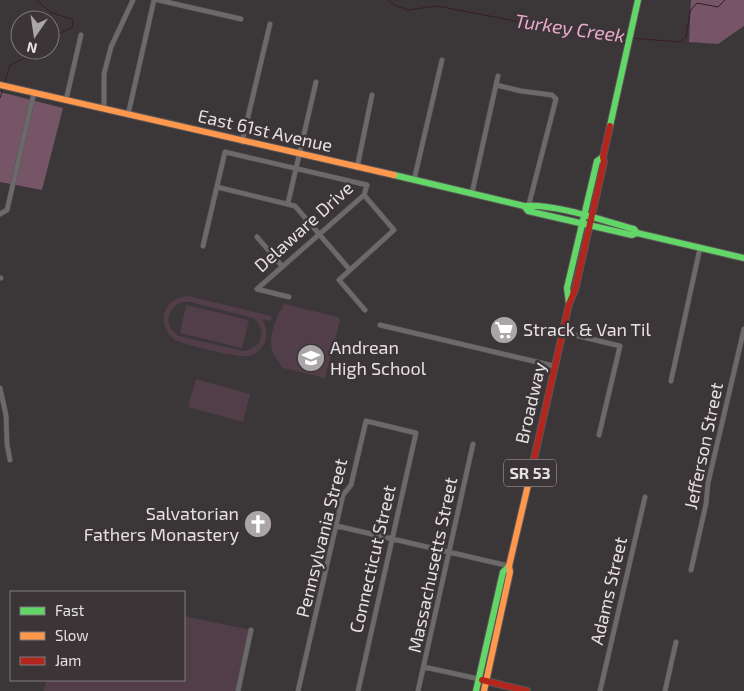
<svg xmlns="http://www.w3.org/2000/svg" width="744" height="691" font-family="'Exo 2',sans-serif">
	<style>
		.green { fill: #523e49; fill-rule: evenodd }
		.forest { fill: #755566 }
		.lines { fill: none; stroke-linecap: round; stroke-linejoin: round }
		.stream { stroke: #381c2c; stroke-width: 1 }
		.street-casing { stroke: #595557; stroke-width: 5.5 }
		.fast-casing { stroke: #595557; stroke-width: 8 }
		.slow-casing { stroke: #595557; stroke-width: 8 }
		.jam-casing { stroke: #595557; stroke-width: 8 }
		.street { stroke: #6b696a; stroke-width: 4.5 }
		.fast { stroke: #63d668; stroke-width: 6 }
		.slow { stroke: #ff974d; stroke-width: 6 }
		.jam { stroke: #b3261e; stroke-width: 6 }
		.labels { text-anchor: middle; stroke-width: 5; stroke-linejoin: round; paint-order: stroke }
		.shield { fill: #3c3538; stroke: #b2adb0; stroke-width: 1 }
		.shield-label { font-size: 16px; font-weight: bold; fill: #e5e1e3 }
		.street-label { font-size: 18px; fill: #e5e1e3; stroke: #3c3538 }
		.poi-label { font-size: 18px; fill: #e5e1e3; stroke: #3c3538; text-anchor: start }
		.water-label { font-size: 19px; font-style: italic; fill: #e9aacc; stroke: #3c3538 }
	</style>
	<rect width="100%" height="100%" fill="#3b3638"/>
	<path class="green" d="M188 296 272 316 271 321 262 319C266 326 268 334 265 342 262 349 255 355 248 356 236 358 186 345 175 340 155 325 163 297 188 296ZM181 302H190L253 318C268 329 262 349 243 351L179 336C164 327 165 310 181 302Z
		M284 304 338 317 340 320 325 378 283 368C280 364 276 359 274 355 266 339 276 318 284 304Z
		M186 305 249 320 242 348 180 333Z
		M196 379 250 394 243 422 188 407Z
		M184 616 251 630 238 691H43L47 680H184Z"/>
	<path class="forest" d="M691 0H744V26L718 44 689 42Z
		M0 92 63 108 42 190 0 182Z"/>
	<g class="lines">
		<path class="stream" d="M37 0 50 12 73 20 72 28 57 34 50 45
			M388 0 394 5 408 10 437 6 531 24 627 38
			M631 38 680 42 686 37 690 11 697 3 718 7 725 0
			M5 82 10 65 27 57 43 55 47 50
			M0 98 3 89"/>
		<defs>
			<path id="street" d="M158 0 241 19
				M496 85 521 91 552 95 556 99 529 204
				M66 100 81 35
				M104 109V74L111 47 133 0
				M128 115 154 0
				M242 142 270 24
				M357 168 372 95
				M414 180 442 60
				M217 187 295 206 350 270
				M472 193 498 76
				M364 195 394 230 339 280 365 310
				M288 203 316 82
				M0 214 7 210 34 93
				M257 237 282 266
				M203 246 225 152 367 185 364 195 257 289
				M0 278H1
				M257 289 289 297
				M380 325 554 366
				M562 332 620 346 599 435
				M671 381 700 248
				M0 388 6 415 7 444 10 460
				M337 526 509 566
				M691 570 706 504 708 483 744 329
				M424 667 479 679
				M238 691 251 630
				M298 691 343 495 351 485 366 421 416 433 358 691
				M418 691 473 444
				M600 691 645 497
				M665 691 676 642"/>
			<path id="fast" d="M610 126 638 0
				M394 175 524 206 528 211 632 235 637 233
				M524 206C554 203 604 221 634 229L637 233 744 258
				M569 303 567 288 597 161 603 157
				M476 691 503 572 509 566"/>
			<path id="slow" d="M0 85 394 175
				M484 691 510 572 509 566 532 468"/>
			<path id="jam" d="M532 468 569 304 575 290 604 162 603 157 610 126
				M482 680 527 691"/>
		</defs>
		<use href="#street" class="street-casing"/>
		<use href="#fast" class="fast-casing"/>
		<use href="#slow" class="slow-casing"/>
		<use href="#jam" class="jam-casing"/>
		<use href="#street" class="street"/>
		<use href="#fast" class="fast"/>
		<use href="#slow" class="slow"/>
		<use href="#jam" class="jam"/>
	</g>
	<defs>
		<symbol id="supermarket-disc" viewBox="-11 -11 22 22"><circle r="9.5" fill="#aaa5a7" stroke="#3c3538"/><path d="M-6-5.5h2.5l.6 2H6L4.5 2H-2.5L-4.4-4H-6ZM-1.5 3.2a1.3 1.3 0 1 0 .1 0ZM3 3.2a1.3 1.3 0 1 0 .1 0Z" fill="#fff"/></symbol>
		<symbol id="school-disc" viewBox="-11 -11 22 22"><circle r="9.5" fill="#aaa5a7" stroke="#3c3538"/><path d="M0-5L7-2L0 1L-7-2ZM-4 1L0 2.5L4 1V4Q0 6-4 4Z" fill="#fff"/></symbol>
		<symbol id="church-disc" viewBox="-11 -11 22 22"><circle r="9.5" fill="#aaa5a7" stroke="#3c3538"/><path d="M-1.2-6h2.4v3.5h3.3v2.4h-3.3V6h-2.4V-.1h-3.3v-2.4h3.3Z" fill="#fff"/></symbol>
	</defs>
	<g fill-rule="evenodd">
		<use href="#supermarket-disc" x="488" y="314" width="32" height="32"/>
		<use href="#school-disc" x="295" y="342" width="32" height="32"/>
		<use href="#church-disc" x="242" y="508" width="32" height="32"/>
	</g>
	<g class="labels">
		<rect class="shield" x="504" y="459.5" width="52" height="27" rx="4"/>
		<g class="shield-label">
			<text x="530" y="479">SR 53</text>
		</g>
		<g class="street-label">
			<text transform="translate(265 131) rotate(13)" y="6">East 61st Avenue</text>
			<text transform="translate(304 227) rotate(-42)" y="6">Delaware Drive</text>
			<text transform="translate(531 403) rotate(-77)" y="6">Broadway</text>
			<text transform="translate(704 446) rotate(-78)" y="6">Jefferson Street</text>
			<text transform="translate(322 538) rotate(-76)" y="6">Pennsylvania Street</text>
			<text transform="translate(373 559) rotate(-77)" y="6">Connecticut Street</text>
			<text transform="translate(433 565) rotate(-78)" y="6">Massachusetts Street</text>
			<text transform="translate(609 591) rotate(-77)" y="6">Adams Street</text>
		</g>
		<g class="poi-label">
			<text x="523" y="336">Strack &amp; Van Til</text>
			<text x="330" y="354">Andrean<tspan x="330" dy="21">High School</tspan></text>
			<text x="239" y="520" text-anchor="end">Salvatorian<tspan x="239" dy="21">Fathers Monastery</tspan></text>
		</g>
		<g class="water-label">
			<text transform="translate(570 28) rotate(8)" y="7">Turkey Creek</text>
		</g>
	</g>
	<rect x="10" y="591" width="175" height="90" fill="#3c3538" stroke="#807a7c"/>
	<rect x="20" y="607" width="25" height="8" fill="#63d668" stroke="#807a7c"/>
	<text x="55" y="616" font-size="15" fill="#e5e1e3">Fast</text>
	<rect x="20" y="632" width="25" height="8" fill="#ff974d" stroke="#807a7c"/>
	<text x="55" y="641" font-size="15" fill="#e5e1e3">Slow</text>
	<rect x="20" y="657" width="25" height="8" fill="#b3261e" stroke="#807a7c"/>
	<text x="55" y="666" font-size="15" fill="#e5e1e3">Jam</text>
	<g transform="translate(35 35) rotate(193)"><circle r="24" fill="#3c3538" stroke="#807a7c"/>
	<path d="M0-4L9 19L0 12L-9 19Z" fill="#aaa5a7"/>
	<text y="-8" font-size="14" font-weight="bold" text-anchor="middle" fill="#e5e1e3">N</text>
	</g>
</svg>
